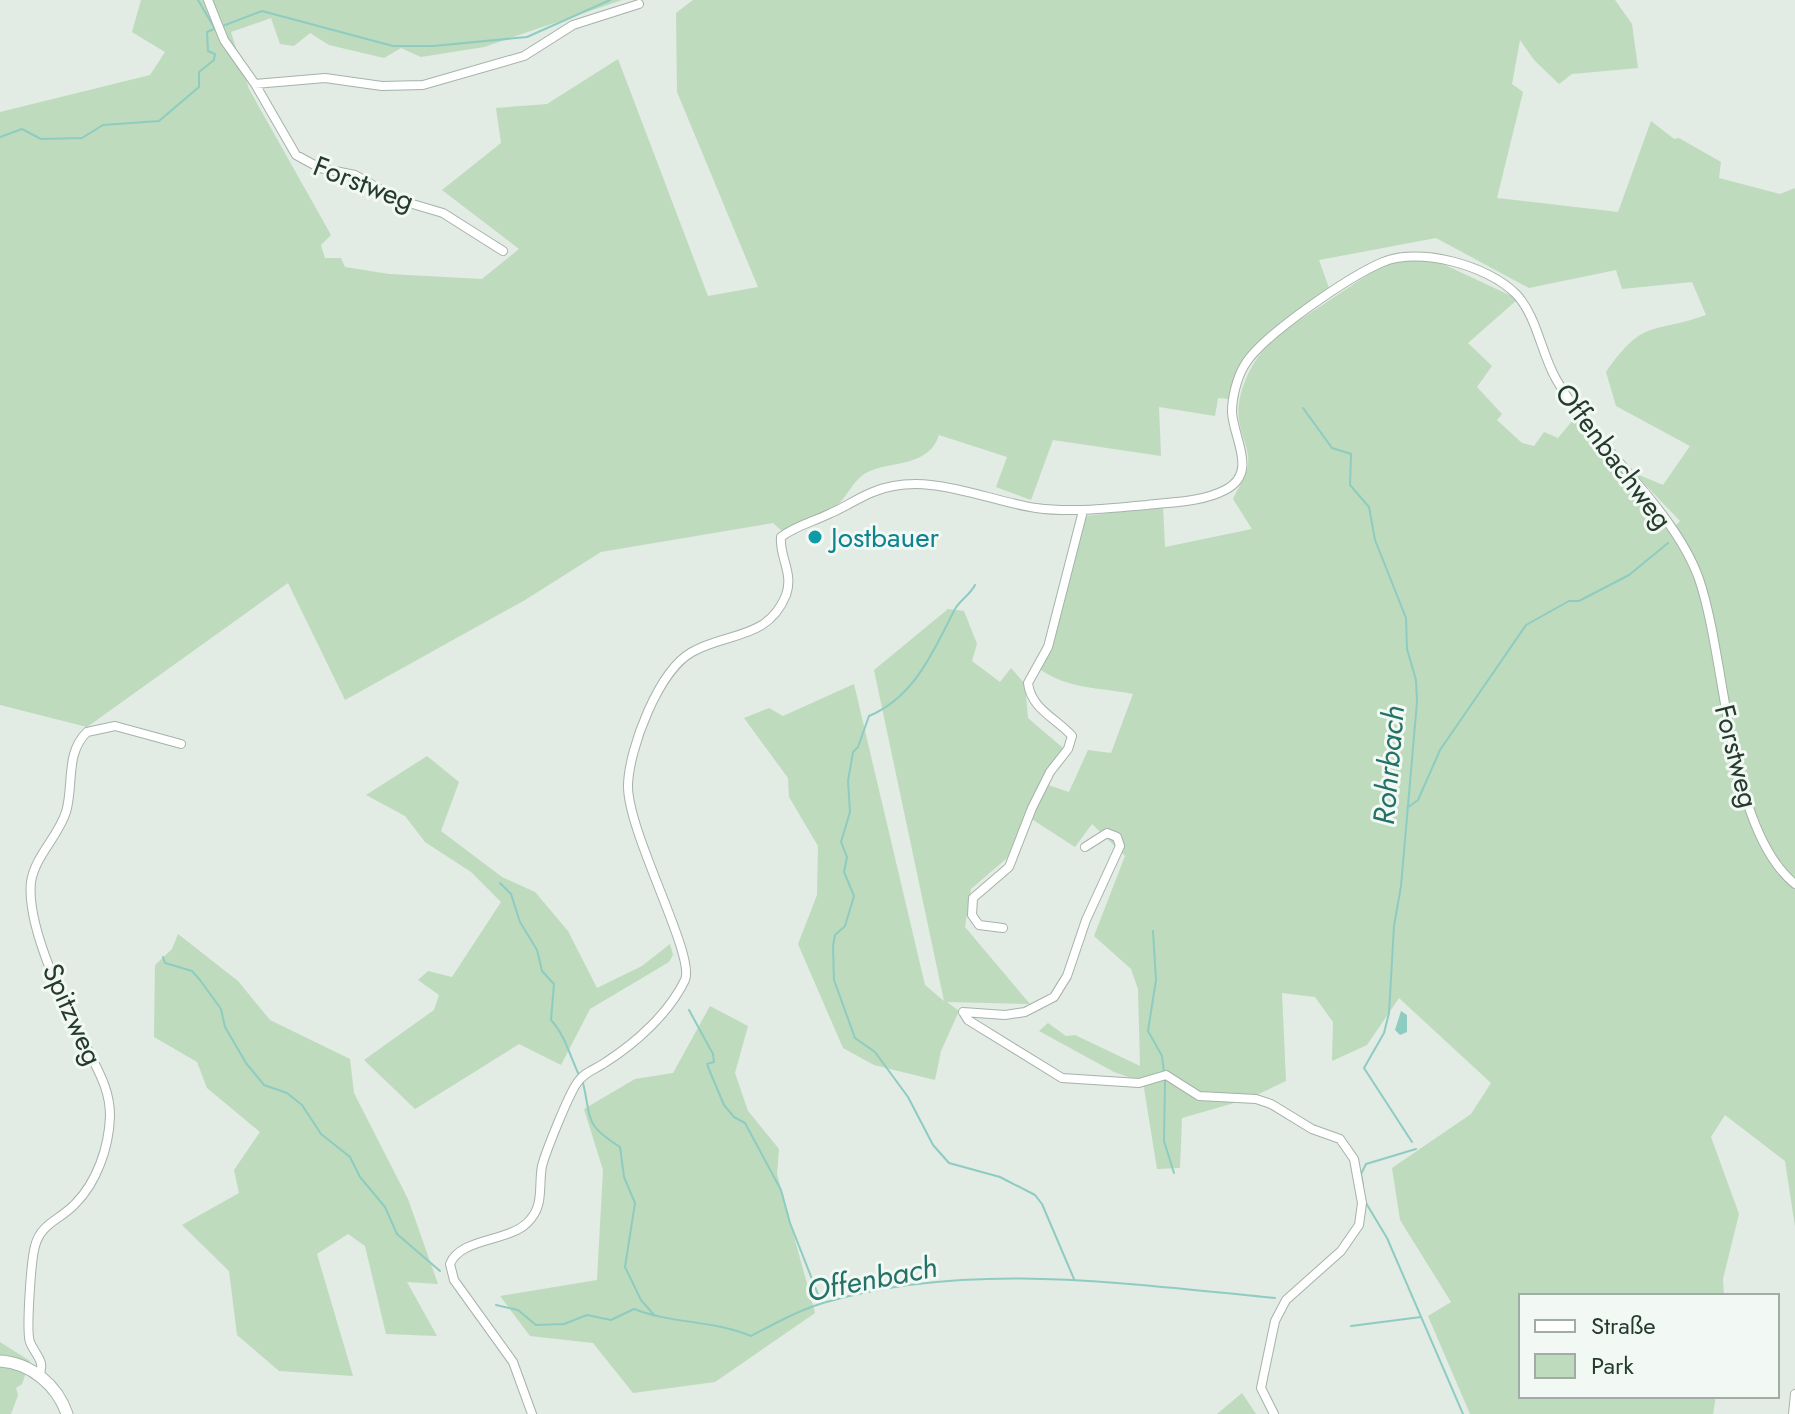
<svg xmlns="http://www.w3.org/2000/svg" width="1795" height="1414" font-family="Jost,sans-serif">
	<style>
		.green { fill: #bedbbd }
		.water { fill: #8eccc2 }
		.lines { fill: none; stroke-linecap: round; stroke-linejoin: round }
		.stream { stroke: #8eccc2; stroke-width: 2 }
		.minor-casing { stroke: #a5b3a9; stroke-width: 10 }
		.secondary-casing { stroke: #a2b6a9; stroke-width: 13 }
		.minor { stroke: #fff; stroke-width: 8 }
		.secondary { stroke: #fff; stroke-width: 11 }
		.culture-dot { fill: #0f9aa8; stroke: #f2f8f3; stroke-width: 3 }
		.labels { text-anchor: middle; stroke-width: 6; stroke-linejoin: round; paint-order: stroke }
		.street-label { font-size: 28px; fill: #243b2d; stroke: #f2f8f3 }
		.culture-label { font-size: 28px; fill: #0d838f; stroke: #f2f8f3; text-anchor: start }
		.water-label { font-size: 30px; font-style: italic; fill: #227267; stroke: #f2f8f3 }
	</style>
	<rect width="100%" height="100%" fill="#e2ebe4"/>
	<path class="green" d="M141 0H622L484 47 421 57 401 48 384 58 329 45 310 33 294 46 280 44 271 18 231 32 249 89 331 235 321 245 325 258H341L345 267 389 274 482 279 519 249 442 190 501 143 496 108 547 104 618 59 708 296 758 287 677 92 676 13 693 0H1615L1632 24 1638 68 1572 74 1559 84 1534 60 1520 40 1512 84 1523 92 1497 198 1618 212 1651 121 1674 139 1679 138 1721 162 1719 178 1780 194 1795 188V1227L1785 1161 1725 1115 1711 1137 1739 1214 1723 1279 1724 1296H1521V1396H1716L1713 1414H1470L1428 1316 1451 1302 1400 1220 1392 1168 1471 1114 1491 1083 1399 998 1367 1045 1332 1061 1333 1022 1315 997 1282 993 1286 1081 1248 1099 1182 1118 1180 1168 1157 1169 1143 1082 1114 1072 1039 1031 1048 1023 1066 1036 1075 1035 1140 1066 1138 989 1131 969 1094 936 1125 856 1092 824 1075 847 1030 818 1045 784 1069 792 1088 750 1111 753 1133 694C1099 687 1067 690 1037 667L1086 516 1163 506 1165 547 1252 529 1233 499C1237 490 1244 480 1247 470 1252 452 1241 437 1239 420 1235 397 1251 360 1269 345L1268 341 1384 264 1419 259 1445 265 1518 299 1468 343 1492 366 1477 387 1502 414 1497 420 1522 443 1534 446 1544 432 1558 438 1578 414 1670 531 1680 521 1634 473 1663 485 1690 446 1616 406 1606 372C1645 317 1650 335 1706 315L1692 282 1622 289 1616 270 1529 288 1436 238 1319 260 1330 291C1287 321 1239 345 1229 399L1218 398 1215 416 1159 407 1161 456 1053 440 1031 500 996 487 1007 457 939 435C929 466 895 461 870 471 853 478 849 496 835 507 821 518 799 524 783 532L773 523 601 552 525 600 345 700 288 583 87 727 0 705V112L150 75 165 52 132 32Z
		M948 609 964 611 977 644 972 661 1000 682 1011 668 1025 684 1028 718 1063 748 1040 782 1007 858 971 889 965 927 1030 1004 947 1002 959 1011 941 1051 935 1080 874 1065 843 1048 798 944 817 895 818 846 789 797 788 778 744 718 769 708 783 716 854 684 925 985 944 1001 874 670Z
		M427 756 459 782 441 831 502 877 535 892 568 931 597 988 642 966 670 944 673 955 669 962 590 1009 561 1065 519 1044 415 1109 364 1060 434 1010 439 995 418 980 428 971 452 977 501 902 471 872 425 842 405 816 366 795Z
		M178 934 238 981 270 1020 350 1059 354 1093 408 1199 438 1284 407 1282 437 1336 386 1334 365 1246 348 1234 317 1254 353 1376 279 1371 237 1335 229 1271 182 1225 239 1193 234 1170 260 1132 207 1088 197 1062 154 1037 155 965 172 949Z
		M710 1006 748 1026 735 1073 748 1111 779 1149 777 1174 815 1313 715 1382 633 1393 593 1343 530 1336 500 1296 597 1280 603 1170 584 1109 635 1079 673 1073Z
		M0 1342 30 1361 22 1384 16 1388 18 1395 11 1414H0Z
		M1242 1393 1256 1414H1217Z"/>
	<path class="water" d="M1401 1011 1407 1015V1032L1400 1035 1395 1030Z"/>
	<g class="lines">
		<path class="stream" d="M198 0 215 29
			M220 27 262 11 393 46H433L527 37 610 0
			M0 137 22 129 41 139 82 138 103 125 159 121 199 87V72L214 60 215 54 208 51 207 32 214 29
			M1303 408 1332 448 1351 454 1350 485 1369 507 1375 540 1406 618 1407 649 1416 680 1417 702 1401 886 1394 926 1389 1013 1384 1033 1364 1068 1412 1142
			M975 585C970 595 960 600 955 609 934 649 916 696 869 716L858 747 853 752 848 781 850 812 841 842 847 857 844 872 854 896 845 926 835 935 833 946 834 980 855 1038 875 1052 908 1097 933 1145 949 1163 1000 1177 1035 1195 1042 1204 1074 1279
			M1407 808 1418 800 1440 750 1526 625 1569 601H1579L1629 575 1668 543
			M500 883 511 894 520 922 537 950 542 971 554 984 551 1020C565 1035 570 1056 579 1075
			M1153 931 1156 980 1148 1031 1162 1056 1164 1072
			M163 957 165 963 192 971 200 980 221 1009 225 1027 246 1063 264 1085 287 1093 302 1105 321 1134 350 1157 360 1177 385 1207 397 1234 440 1271
			M689 1010 713 1054 714 1062 707 1064 708 1067 724 1105 734 1117 745 1123 781 1190 790 1223 821 1302
			M1165 1081 1164 1141 1174 1173
			M583 1083C592 1121 584 1124 620 1147L624 1177 635 1203 625 1267 641 1300 654 1315
			M1363 1185 1361 1174 1366 1164 1416 1149
			M1366 1203 1387 1238 1463 1414
			M496 1305 518 1310 536 1325 564 1324 587 1315 611 1320 634 1309C672 1324 714 1320 751 1336 774 1324 797 1311 823 1303 969 1260 1126 1284 1275 1298
			M1351 1326 1421 1317"/>
		<defs>
			<path id="minor" d="M208 0 224 40 255 84 296 155 320 168 355 175 399 200 443 213 503 251
				M255 84 325 78 382 86 423 85 524 56 573 25 639 4
				M1003 928 979 925 972 915 973 898 1009 867 1032 808 1050 772 1068 749 1072 736C1056 718 1031 709 1028 683L1048 647 1083 511
				M963 1012 968 1020 1062 1078 1139 1083 1166 1075 1199 1096 1256 1099 1271 1104 1312 1129 1340 1139 1354 1159 1362 1203 1359 1225 1341 1251 1286 1300 1275 1321 1261 1388 1274 1414
				M963 1012 1005 1015 1025 1012 1054 997 1067 976 1086 920 1120 846 1117 837 1107 833 1085 847
				M39 1375C46 1361 35 1355 30 1342 26 1332 31 1260 35 1246 41 1223 60 1220 75 1204 97 1182 109 1147 110 1116 110 1089 98 1071 87 1048 66 1007 26 928 31 882 35 856 58 837 66 812 74 785 65 753 87 732L115 726 181 744
				M532 1414 513 1362 454 1280 450 1264C460 1238 507 1242 527 1223 545 1206 538 1187 542 1166 546 1151 568 1096 577 1083 584 1072 596 1069 606 1062 637 1042 669 1013 685 980 696 956 627 832 628 785 629 748 659 670 692 652 727 632 768 640 786 595 794 573 779 557 781 537 797 525 813 522 831 513 845 507 858 498 873 492 927 470 983 500 1036 508 1073 513 1110 508 1147 505 1172 502 1202 502 1225 490 1259 473 1233 438 1232 412 1232 397 1237 378 1244 366 1261 336 1350 276 1383 262 1420 247 1487 265 1516 294 1537 316 1541 353 1556 379 1593 445 1674 508 1699 579 1727 660 1727 829 1795 884
				M1793 1414 1795 1394"/>
			<path id="secondary" d="M0 1361C31 1363 57 1385 67 1414"/>
		</defs>
		<use href="#minor" class="minor-casing"/>
		<use href="#secondary" class="secondary-casing"/>
		<use href="#minor" class="minor"/>
		<use href="#secondary" class="secondary"/>
	</g>
	<circle class="culture-dot" cx="815" cy="537" r="8"/>
	<g class="labels">
		<g class="street-label">
			<text transform="translate(364 183) rotate(21)" y="10">Forstweg</text>
			<text transform="translate(1614 456) rotate(53)" y="10">Offenbachweg</text>
			<text transform="translate(1737 756) rotate(76)" y="10">Forstweg</text>
			<text transform="translate(73 1014) rotate(66)" y="10">Spitzweg</text>
		</g>
		<g class="culture-label">
			<text x="831" y="547">Jostbauer</text>
		</g>
		<g class="water-label">
			<text transform="translate(1389 765) rotate(-85)" y="10">Rohrbach</text>
			<text transform="translate(872 1279) rotate(-11)" y="10">Offenbach</text>
		</g>
	</g>
	<rect x="1519" y="1294" width="260" height="104" fill="#f2f8f3" stroke="#a0aca4" stroke-width="2"/>
	<rect x="1535" y="1320" width="40" height="12" fill="#ffffff" stroke="#a0aca4" stroke-width="2"/>
	<text x="1591" y="1334" font-size="24" fill="#243b2d">Straße</text>
	<rect x="1535" y="1354" width="40" height="24" fill="#bedbbd" stroke="#a0aca4" stroke-width="2"/>
	<text x="1591" y="1374" font-size="24" fill="#243b2d">Park</text>
</svg>
